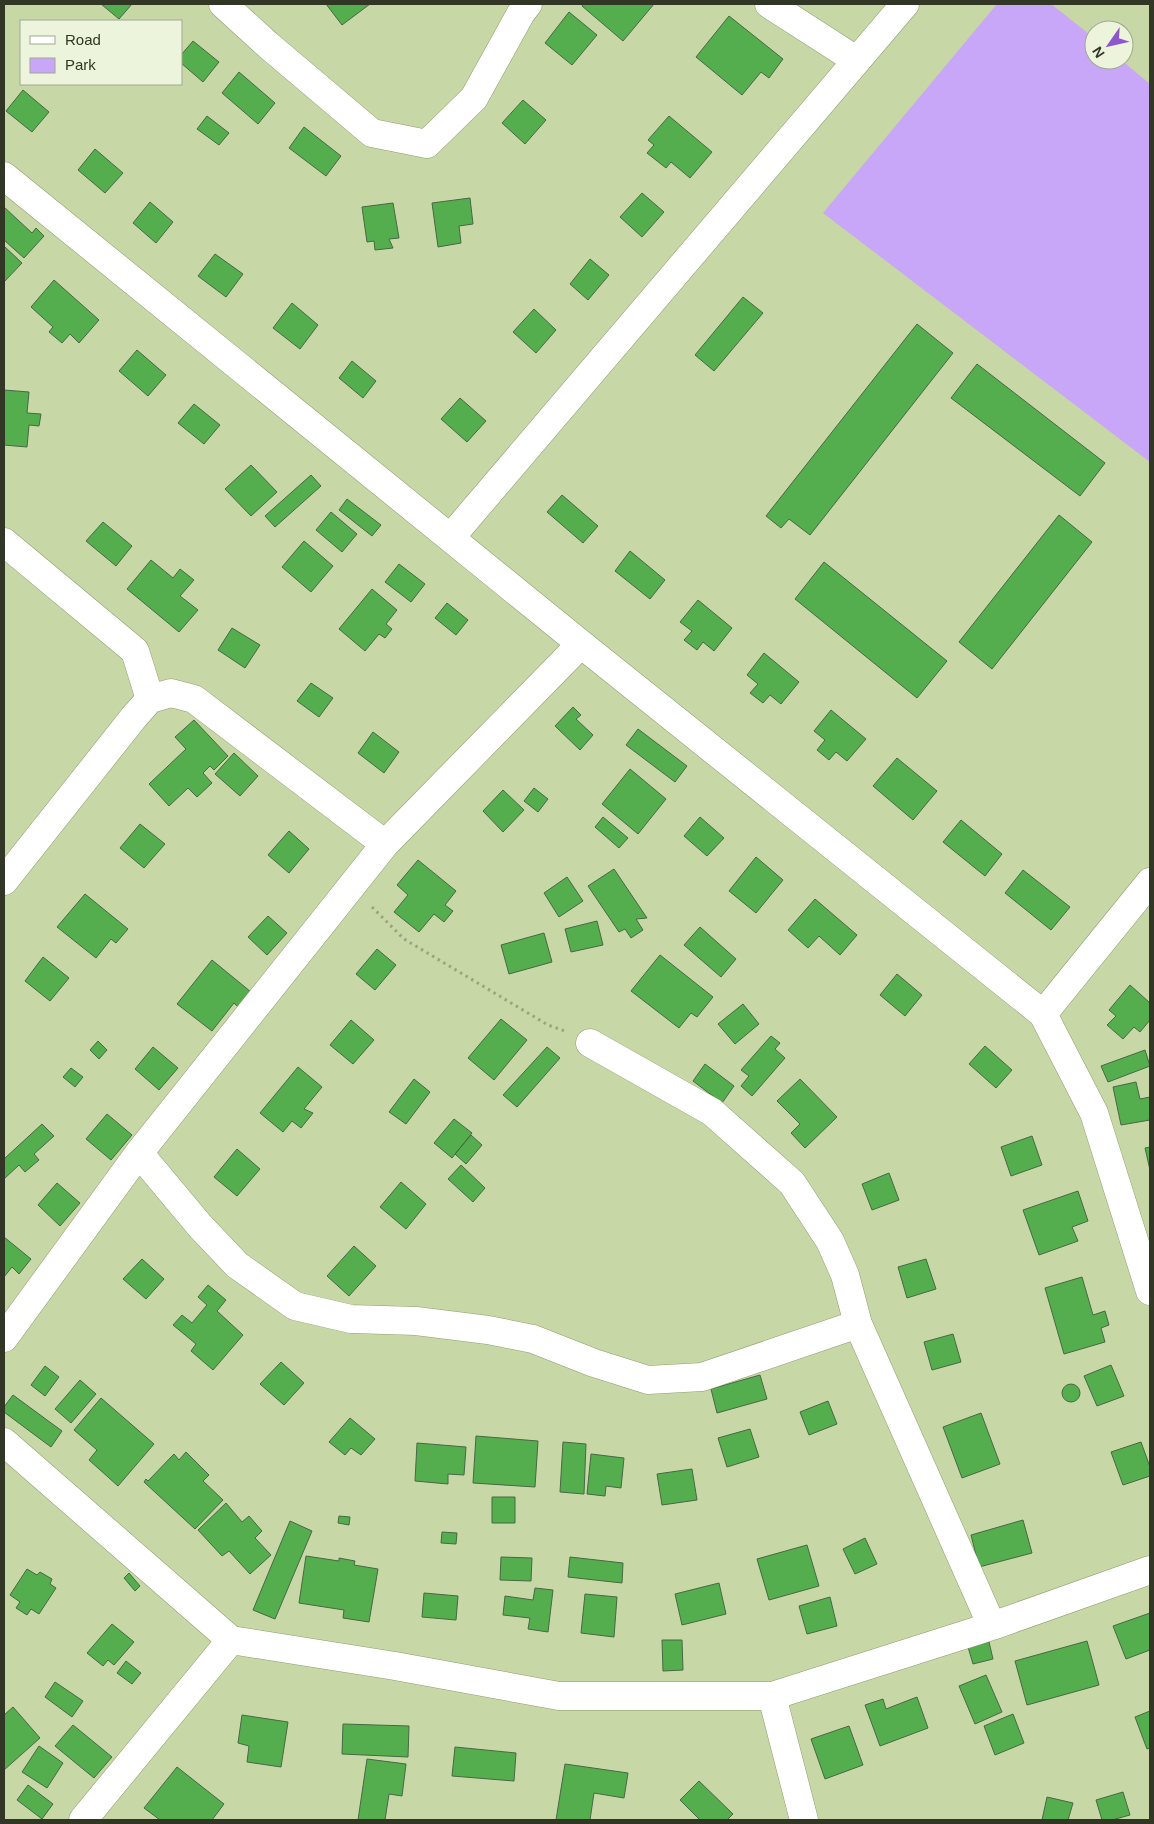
<svg xmlns="http://www.w3.org/2000/svg" width="1154" height="1824" font-family="Arial,sans-serif">
	<style>
		.green { fill: #c8a6f8 }
		.building { fill: #54ae4e; stroke: #476844 }
		.lines { fill: none; stroke-linecap: round; stroke-linejoin: round }
		.street-casing { stroke: #8f9d6e; stroke-width: 29 }
		.path { stroke: #98a57d; stroke-width: 3; stroke-dasharray: 2.5 4; stroke-linecap: butt }
		.street { stroke: #fff; stroke-width: 28 }
	</style>
	<rect width="100%" height="100%" fill="#c7d7a6"/>
	<path class="green" d="M997 4H1051L1094 38V60H1121L1150 84V462L823 213Z"/>
	<path class="building" d="M101 4H132L119 19Z
		M326 4H370L342 25Z
		M583 4H654L623 41 582 6Z
		M569 12 597 35 572 65 545 43Z
		M729 16 783 59 769 78 761 72 742 95 696 57Z
		M193 41 219 62 203 82 181 63V55Z
		M239 72 275 103 258 124 222 93Z
		M23 90 49 112 32 132 6 111Z
		M523 100 546 120 525 144 502 123Z
		M207 116 229 133 219 145 197 129Z
		M669 116 712 152 690 178 671 162 666 168 647 153 654 145 648 140Z
		M304 127 341 156 326 176 289 148Z
		M95 149 123 173 105 193 78 170Z
		M642 193 664 212 642 237 620 217Z
		M470 198 473 224 459 226 461 243 438 247 432 203Z
		M150 202 173 222 156 243 133 223Z
		M393 203 399 238 389 239 393 248 375 250 374 241 367 242 362 207Z
		M4 207 32 233 36 228 44 236 24 258 4 240Z
		M4 246 22 263 4 282Z
		M215 254 243 274 226 297 198 276Z
		M590 259 609 275 588 300 570 284Z
		M54 280 99 320 79 343 70 334 62 343 49 332 53 327 31 307Z
		M743 297 763 313 714 371 695 355Z
		M292 303 318 325 300 349 273 328Z
		M534 309 556 330 536 353 513 332Z
		M917 324 953 353 810 535 789 519 781 528 766 516Z
		M137 350 166 375 148 396 119 371Z
		M352 361 376 381 363 398 339 378Z
		M977 364 1105 463 1080 496 951 398Z
		M4 390 29 392 27 413 41 414 39 426 29 425 27 447 4 445Z
		M460 398 486 421 467 442 441 419Z
		M194 404 220 425 204 444 178 423Z
		M251 465 277 492 251 516 225 489Z
		M311 475 321 486 275 527 265 516Z
		M562 495 598 526 583 543 547 512Z
		M347 499 381 525 372 536 339 510Z
		M331 512 357 534 342 552 316 530Z
		M1059 515 1092 542 992 669 959 642Z
		M103 522 132 546 116 566 86 541Z
		M304 541 333 566 311 592 282 567Z
		M630 551 665 580 650 599 615 571Z
		M151 560 173 578 180 569 194 580 180 596 198 610 179 632 127 589Z
		M824 562 947 661 917 698 795 599Z
		M399 564 425 584 411 602 385 582Z
		M372 589 397 610 386 624 392 629 385 638 379 634 365 651 339 629Z
		M698 600 732 628 714 651 703 642 697 650 684 640 692 631 680 622Z
		M447 603 468 620 456 635 435 618Z
		M232 628 260 645 245 668 218 650Z
		M764 653 799 682 781 704 770 695 763 703 750 693 758 684 747 675Z
		M311 683 333 698 319 717 297 701Z
		M573 707 581 715 576 719 593 735 580 750 555 726Z
		M831 710 866 739 847 761 836 752 829 760 817 750 825 740 814 731Z
		M194 720 228 756 214 770 210 766 203 773 212 783 197 797 188 788 169 806 149 784 186 749 175 737Z
		M638 729 687 766 675 782 626 745Z
		M373 732 399 752 384 773 358 753Z
		M234 753 258 776 240 796 215 774Z
		M897 758 937 791 913 820 873 786Z
		M630 769 666 799 638 834 602 804Z
		M534 788 548 799 538 812 524 801Z
		M503 790 524 810 503 832 483 811Z
		M603 817 628 838 619 848 595 827Z
		M700 817 724 838 707 856 684 836Z
		M961 820 1002 854 985 876 943 842Z
		M140 824 165 844 144 868 120 848Z
		M289 831 309 849 289 873 268 855Z
		M756 857 783 880 756 913 729 891Z
		M418 860 456 891 445 905 453 911 444 922 434 914 419 932 394 912 408 895 397 885Z
		M614 869 647 918 636 919 643 930 631 938 625 929 619 932 588 886Z
		M1023 870 1070 907 1051 930 1005 893Z
		M567 877 583 901 559 917 544 893Z
		M85 894 128 929 116 943 111 939 96 958 57 927Z
		M815 899 857 935 840 955 819 936 808 948 788 930Z
		M268 916 287 933 267 955 248 937Z
		M597 921 603 945 571 952 565 929Z
		M700 927 736 959 721 977 684 945Z
		M544 933 552 962 509 974 501 945Z
		M377 949 396 965 375 990 356 974Z
		M660 955 713 997 697 1017 691 1013 679 1028 631 991Z
		M43 957 69 978 50 1001 25 981Z
		M212 960 251 992 239 1008 234 1003 212 1031 177 1004Z
		M897 974 922 995 905 1016 880 995Z
		M1130 985 1150 1003V1020L1140 1032 1134 1027 1123 1039 1107 1025 1116 1016 1109 1010Z
		M743 1004 759 1024 735 1044 718 1024Z
		M501 1019 527 1040 494 1080 468 1058Z
		M351 1020 374 1040 353 1064 330 1045Z
		M771 1036 780 1043 775 1049 785 1058 752 1096 741 1086 749 1076 741 1070Z
		M98 1041 107 1050 99 1059 90 1050Z
		M985 1046 1012 1070 996 1088 969 1064Z
		M153 1047 178 1068 159 1090 135 1069Z
		M547 1047 560 1058 517 1107 503 1095Z
		M1145 1050 1150 1066 1108 1082 1101 1066Z
		M705 1064 734 1086 722 1103 693 1081Z
		M298 1067 322 1087 304 1109 313 1113 301 1128 292 1121 283 1132 260 1113Z
		M71 1068 83 1077 75 1087 63 1077Z
		M414 1079 430 1092 406 1124 389 1112Z
		M800 1079 837 1117 805 1148 791 1133 800 1124 777 1101Z
		M1136 1082 1140 1099 1150 1097V1120L1121 1125 1113 1087Z
		M107 1114 132 1135 111 1160 86 1139Z
		M454 1119 472 1133 452 1158 434 1143Z
		M42 1124 54 1136 34 1154 39 1160 25 1172 19 1165 4 1179V1159Z
		M471 1135 482 1145 466 1164 455 1154Z
		M1032 1136 1042 1165 1011 1176 1001 1147Z
		M1150 1147V1170L1145 1148Z
		M237 1149 260 1169 237 1196 214 1177Z
		M461 1165 485 1188 473 1202 448 1179Z
		M889 1173 899 1200 872 1210 862 1184Z
		M401 1182 426 1204 406 1229 380 1207Z
		M57 1183 80 1203 60 1226 38 1205Z
		M1078 1191 1088 1221 1072 1227 1078 1241 1039 1255 1023 1210Z
		M4 1237 31 1259 19 1274 12 1267 4 1277Z
		M354 1246 376 1266 349 1296 327 1276Z
		M142 1259 164 1279 146 1299 123 1279Z
		M926 1259 936 1289 907 1298 898 1267Z
		M1082 1277 1093 1315 1105 1311 1109 1325 1101 1328 1105 1342 1064 1354 1045 1288Z
		M208 1285 226 1300 217 1311 243 1335 213 1370 191 1351 196 1344 173 1325 182 1315 192 1323 207 1305 198 1297Z
		M953 1334 961 1362 932 1370 924 1342Z
		M281 1362 304 1383 284 1405 260 1384Z
		M1111 1365 1124 1396 1097 1406 1084 1376Z
		M45 1366 59 1377 45 1396 31 1385Z
		M760 1375 767 1399 717 1413 711 1389Z
		M80 1380 96 1394 71 1423 55 1409Z
		M1062 1393a9 9 0 1 1 18 0a9 9 0 1 1-18 0Z
		M13 1395 62 1431 51 1447 4 1412V1407Z
		M101 1398 154 1444 118 1486 89 1460 97 1450 74 1430Z
		M828 1401 837 1424 809 1435 800 1412Z
		M981 1413 1000 1464 962 1478 943 1427Z
		M350 1418 375 1439 361 1455 351 1448 345 1455 329 1442Z
		M750 1429 759 1457 727 1467 718 1438Z
		M476 1436 538 1441 535 1487 473 1483Z
		M563 1442 586 1444 584 1494 560 1492Z
		M1141 1442 1150 1467V1476L1123 1485 1111 1452Z
		M417 1443 466 1447 464 1475 448 1474V1484L415 1481Z
		M186 1452 209 1475 203 1481 223 1500 195 1529 144 1482 146 1479 148 1481 174 1454 179 1460Z
		M591 1454 624 1458 621 1488 606 1486 605 1496 587 1494Z
		M692 1469 697 1500 662 1505 657 1474Z
		M492 1497H515V1523H492Z
		M226 1503 242 1522 249 1516 262 1531 255 1538 271 1555 250 1574 229 1551 222 1556 198 1530Z
		M339 1516 350 1517 349 1525 338 1523Z
		M1023 1520 1032 1553 979 1567 971 1535Z
		M290 1521 312 1531 275 1619 253 1610Z
		M442 1532 457 1533 456 1544 441 1543Z
		M865 1538 877 1564 855 1574 843 1549Z
		M807 1545 819 1586 769 1600 757 1559Z
		M306 1556 339 1561V1558L355 1561 354 1565 378 1569 369 1622 343 1618 344 1610 299 1603Z
		M501 1557 532 1558 531 1581 500 1580Z
		M570 1557 623 1563 622 1583 568 1577Z
		M27 1569 37 1575 40 1572 52 1579 50 1584 56 1588 39 1614 31 1609 27 1615 16 1608 20 1602 10 1595Z
		M129 1573 140 1586 135 1591 124 1578Z
		M719 1583 726 1614 682 1625 675 1594Z
		M535 1588 553 1590 548 1632 528 1629 530 1618 503 1615 505 1596 533 1600Z
		M424 1593 458 1596 456 1620 422 1617Z
		M585 1594 617 1597 614 1637 581 1633Z
		M830 1597 837 1626 807 1634 799 1606Z
		M1150 1613V1650L1126 1659 1113 1626Z
		M112 1624 134 1642 114 1665 108 1660 103 1666 87 1653Z
		M662 1640H682L683 1670 663 1671Z
		M1087 1641 1099 1685 1027 1705 1015 1661Z
		M989 1642 993 1659 973 1664 968 1647Z
		M126 1661 141 1673 132 1684 117 1673Z
		M986 1675 1002 1712 975 1724 959 1686Z
		M55 1682 83 1701 72 1717 45 1697Z
		M917 1697 928 1728 880 1746 865 1705 883 1699 886 1709Z
		M13 1707 40 1738 4 1770V1715Z
		M1150 1711V1748L1147 1749 1135 1717Z
		M1013 1714 1024 1743 995 1755 984 1726Z
		M242 1715 288 1722 281 1767 247 1762 249 1746 238 1743Z
		M343 1724 409 1726 408 1757 342 1754Z
		M73 1725 112 1757 94 1778 55 1746Z
		M849 1726 863 1765 825 1779 811 1739Z
		M39 1746 63 1763 47 1788 22 1772Z
		M455 1747 516 1753 514 1781 452 1776Z
		M367 1759 406 1764 402 1796 389 1794 385 1820H358Z
		M565 1764 628 1773 624 1798 594 1793 590 1820H556Z
		M177 1767 224 1804 212 1820H160L144 1808Z
		M699 1781 733 1814 727 1820H700L680 1800Z
		M28 1785 53 1804 42 1819 17 1800Z
		M1123 1792 1130 1815 1112 1820H1102L1096 1800Z
		M1047 1797 1073 1803 1068 1820H1042Z"/>
	<g class="lines">
		<defs>
			<path id="street" d="M223 4 268 45 372 133 427 144 474 98 521 13 528 4
				M769 4 856 60
				M4 176 581 644 1043 1014 1094 1113 1150 1291
				M451 537 905 4
				M4 542 135 651 150 699
				M4 881 134 717 150 699 171 693 194 699 385 844
				M1043 1014 1150 882
				M590 1043 712 1112 792 1183 830 1241 845 1275 858 1324 992 1626
				M139 1153 200 1226 237 1265 295 1306 351 1319 416 1321 488 1330 533 1339 594 1363 648 1380 702 1377 858 1324
				M4 1338 139 1153 385 844 581 644
				M4 1442 231 1640 395 1666 559 1696H772L992 1626 1150 1570
				M772 1696 804 1820
				M83 1820 231 1640"/>
		</defs>
		<use href="#street" class="street-casing"/>
		<path class="path" d="M372 907 404 939 548 1025 565 1031"/>
		<use href="#street" class="street"/>
	</g>
	<rect width="1154" height="1824" fill="none" stroke="#313724" stroke-width="10"/>
	<rect x="20" y="20" width="162" height="65" fill="#ecf4db" stroke="#a1a892"/>
	<rect x="30" y="36" width="25" height="8" fill="#ffffff" stroke="#a1a892"/>
	<text x="65" y="45" font-size="15" fill="#313724">Road</text>
	<rect x="30" y="58" width="25" height="15" fill="#c8a6f8" stroke="#a1a892"/>
	<text x="65" y="70" font-size="15" fill="#313724">Park</text>
	<g transform="translate(1109 45) rotate(236)"><circle r="24" fill="#ecf4db" stroke="#a1a892"/>
	<path d="M0-4L9 19L0 12L-9 19Z" fill="#8d56cd"/>
	<text y="-8" font-size="14" font-weight="bold" text-anchor="middle" fill="#313724">N</text>
	</g>
</svg>
